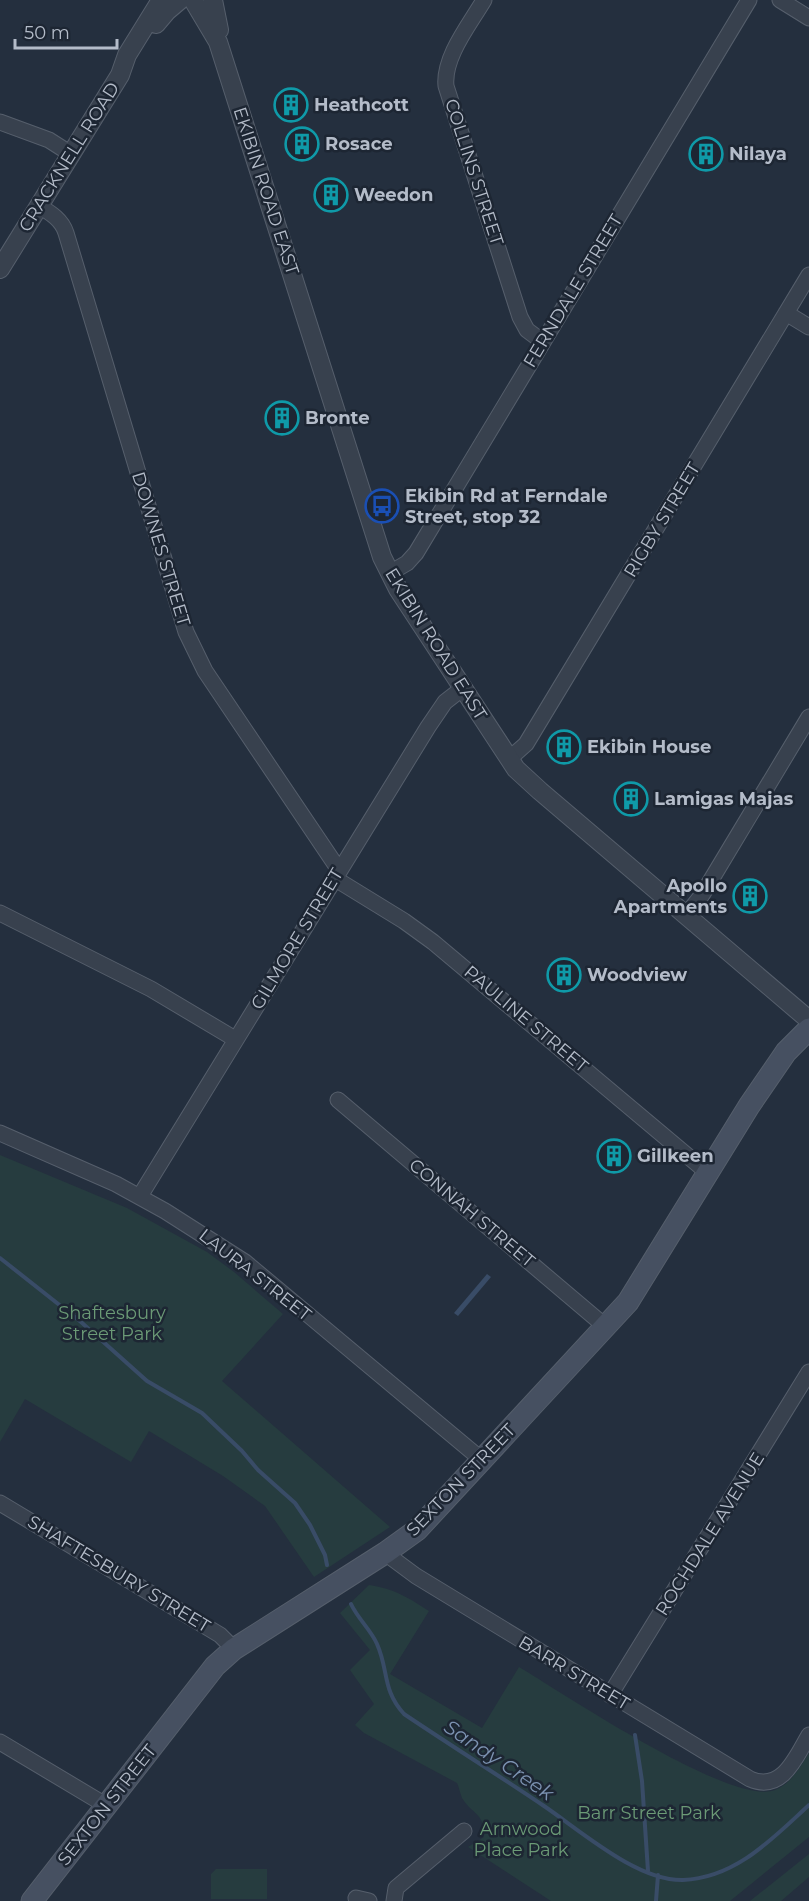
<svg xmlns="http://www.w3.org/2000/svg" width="809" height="1901" font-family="Montserrat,sans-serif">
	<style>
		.green { fill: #263c3f }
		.water { fill: #394c67 }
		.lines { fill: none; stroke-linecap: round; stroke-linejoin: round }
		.stream { stroke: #394c67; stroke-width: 4 }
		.minor-casing { stroke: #565f6c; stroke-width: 17 }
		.tertiary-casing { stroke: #565f6c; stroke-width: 20 }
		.secondary-casing { stroke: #565f6c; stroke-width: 23 }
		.minor { stroke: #38414e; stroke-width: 15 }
		.tertiary { stroke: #38414e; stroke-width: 18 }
		.secondary { stroke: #465061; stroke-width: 21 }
		.labels { text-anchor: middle; stroke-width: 5; stroke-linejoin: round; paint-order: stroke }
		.poi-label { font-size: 18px; font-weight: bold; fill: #b4bcc9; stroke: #1d2633; text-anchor: start }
		.street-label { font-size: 18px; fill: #b4bcc9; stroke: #1d2633 }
		.park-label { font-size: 18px; fill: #6b9a76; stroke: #1d2633 }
		.water-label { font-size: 20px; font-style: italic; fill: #7c92b1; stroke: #1d2633 }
	</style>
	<rect width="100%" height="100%" fill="#242f3e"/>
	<path class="green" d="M0 1155 127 1208 207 1252 234 1272 283 1314 222 1381 390 1527 314 1577 265 1506 223 1476 149 1431 131 1462 25 1399 0 1442Z
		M369 1585C395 1589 407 1597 429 1611L390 1674 482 1728 519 1667C563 1693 732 1807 775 1790 791 1784 800 1767 809 1753V1837L730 1901H551L468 1847 484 1837C485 1812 472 1815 462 1798 460 1793 459 1787 457 1783L364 1733 355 1725 374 1704 350 1670 370 1650 340 1613Z
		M809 1854V1877L781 1901H750Z
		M216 1869H267V1899H211V1874Z"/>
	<path class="water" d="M487 1274 491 1277 458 1316 454 1313Z"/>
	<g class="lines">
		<path class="stream" d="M0 1258 81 1322 147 1381 202 1413 242 1451 258 1470 295 1503 310 1525 325 1555 327 1565
			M351 1604C358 1619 371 1630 377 1644 389 1671 382 1690 404 1714 450 1745 498 1775 544 1806 581 1831 637 1881 683 1880 736 1878 773 1838 809 1805
			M635 1735 642 1781 648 1871
			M656 1901 658 1875"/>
		<defs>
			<path id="minor" d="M484 0C470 24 443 57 446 86L520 317 527 330 543 342
				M780 0 809 18
				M0 122 49 140 71 154
				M39 206C51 213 62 220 66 233L186 632 205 671 339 870
				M786 313 809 327
				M390 573 407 563 416 553 749 0
				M509 759 526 744 809 275
				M334 878 404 921 433 942 708 1173
				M0 913 151 989 235 1039
				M686 915 702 895 809 717
				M338 1100 606 1327
				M0 1133 116 1184 165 1211 245 1262 482 1460
				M140 1196 428 727 445 702 463 688
				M0 1503 220 1635 234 1649
				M385 1553 416 1576 750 1779C782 1793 796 1757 809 1735
				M610 1695 809 1372
				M0 1742 107 1806
				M356 1898 369 1901
				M394 1901 396 1888 464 1831"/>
			<path id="tertiary" d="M193 0 218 42 376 538 382 557 398 589 516 769 540 791 809 1020
				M213 0 219 30
				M156 24 167 11 180 0
				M0 269 120 75 127 55 161 0"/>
			<path id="secondary" d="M32 1901 215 1666 234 1649 385 1553 417 1530 628 1302 749 1106 786 1052 809 1029"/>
		</defs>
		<use href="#minor" class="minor-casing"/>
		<use href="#tertiary" class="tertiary-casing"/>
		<use href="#secondary" class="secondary-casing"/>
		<use href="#minor" class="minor"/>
		<use href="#tertiary" class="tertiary"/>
		<use href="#secondary" class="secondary"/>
	</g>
	<defs>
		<symbol id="building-ring" viewBox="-11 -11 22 22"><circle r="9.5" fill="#1d2633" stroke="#0f9aa8" stroke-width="1.5"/><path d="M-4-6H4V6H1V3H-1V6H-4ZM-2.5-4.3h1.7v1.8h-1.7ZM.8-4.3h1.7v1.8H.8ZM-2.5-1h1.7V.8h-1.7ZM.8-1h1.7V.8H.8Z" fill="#0f9aa8"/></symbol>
		<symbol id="bus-ring" viewBox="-11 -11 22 22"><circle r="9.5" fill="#1d2633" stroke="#1a4fb4" stroke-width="1.5"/><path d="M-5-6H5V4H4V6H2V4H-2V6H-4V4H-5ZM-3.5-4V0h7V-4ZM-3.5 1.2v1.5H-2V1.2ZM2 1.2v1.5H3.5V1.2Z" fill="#1a4fb4"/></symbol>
	</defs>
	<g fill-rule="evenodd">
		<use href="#building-ring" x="272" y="86" width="38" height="38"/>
		<use href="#building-ring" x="283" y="125" width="38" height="38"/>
		<use href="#building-ring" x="687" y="135" width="38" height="38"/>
		<use href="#building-ring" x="312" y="176" width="38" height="38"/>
		<use href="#building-ring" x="263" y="399" width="38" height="38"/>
		<use href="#bus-ring" x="363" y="487" width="38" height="38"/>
		<use href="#building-ring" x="545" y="728" width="38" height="38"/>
		<use href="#building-ring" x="612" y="780" width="38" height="38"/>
		<use href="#building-ring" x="731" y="877" width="38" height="38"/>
		<use href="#building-ring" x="545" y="956" width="38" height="38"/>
		<use href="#building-ring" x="595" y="1137" width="38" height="38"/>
	</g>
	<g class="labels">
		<g class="poi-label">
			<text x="314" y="111">Heathcott</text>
			<text x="325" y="150">Rosace</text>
			<text x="729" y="160">Nilaya</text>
			<text x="354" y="201">Weedon</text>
			<text x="305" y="424">Bronte</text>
			<text x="405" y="502">Ekibin Rd at Ferndale<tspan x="405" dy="21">Street, stop 32</tspan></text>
			<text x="587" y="753">Ekibin House</text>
			<text x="654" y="805">Lamigas Majas</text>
			<text x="727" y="892" text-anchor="end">Apollo<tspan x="727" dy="21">Apartments</tspan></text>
			<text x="587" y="981">Woodview</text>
			<text x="637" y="1162">Gillkeen</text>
		</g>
		<g class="street-label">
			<text transform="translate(69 157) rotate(-58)" y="6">CRACKNELL ROAD</text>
			<text transform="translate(474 172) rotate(72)" y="6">COLLINS STREET</text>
			<text transform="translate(266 191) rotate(72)" y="6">EKIBIN ROAD EAST</text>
			<text transform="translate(573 291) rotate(-59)" y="6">FERNDALE STREET</text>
			<text transform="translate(662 520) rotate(-59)" y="6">RIGBY STREET</text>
			<text transform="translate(161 549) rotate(73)" y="6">DOWNES STREET</text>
			<text transform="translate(436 644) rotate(58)" y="6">EKIBIN ROAD EAST</text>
			<text transform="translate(297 939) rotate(-59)" y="6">GILMORE STREET</text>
			<text transform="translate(526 1019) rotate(40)" y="6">PAULINE STREET</text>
			<text transform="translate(472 1213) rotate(40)" y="6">CONNAH STREET</text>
			<text transform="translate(255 1275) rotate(38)" y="6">LAURA STREET</text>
			<text transform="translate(461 1480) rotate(-46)" y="6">SEXTON STREET</text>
			<text transform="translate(710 1534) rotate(-58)" y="6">ROCHDALE AVENUE</text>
			<text transform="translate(119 1574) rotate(31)" y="6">SHAFTESBURY STREET</text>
			<text transform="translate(574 1673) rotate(31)" y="6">BARR STREET</text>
			<text transform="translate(107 1805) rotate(-52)" y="6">SEXTON STREET</text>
		</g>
		<g class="park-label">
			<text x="112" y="1319">Shaftesbury<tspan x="112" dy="21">Street Park</tspan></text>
			<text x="649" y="1819">Barr Street Park</text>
			<text x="521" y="1835">Arnwood<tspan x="521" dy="21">Place Park</tspan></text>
		</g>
		<g class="water-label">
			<text transform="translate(499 1760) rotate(34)" y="7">Sandy Creek</text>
		</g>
	</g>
	<path d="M15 39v9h102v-9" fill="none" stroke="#b4bcc9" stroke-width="3"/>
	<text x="24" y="39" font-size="18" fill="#b4bcc9" stroke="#1d2633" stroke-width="4.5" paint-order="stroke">50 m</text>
</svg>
